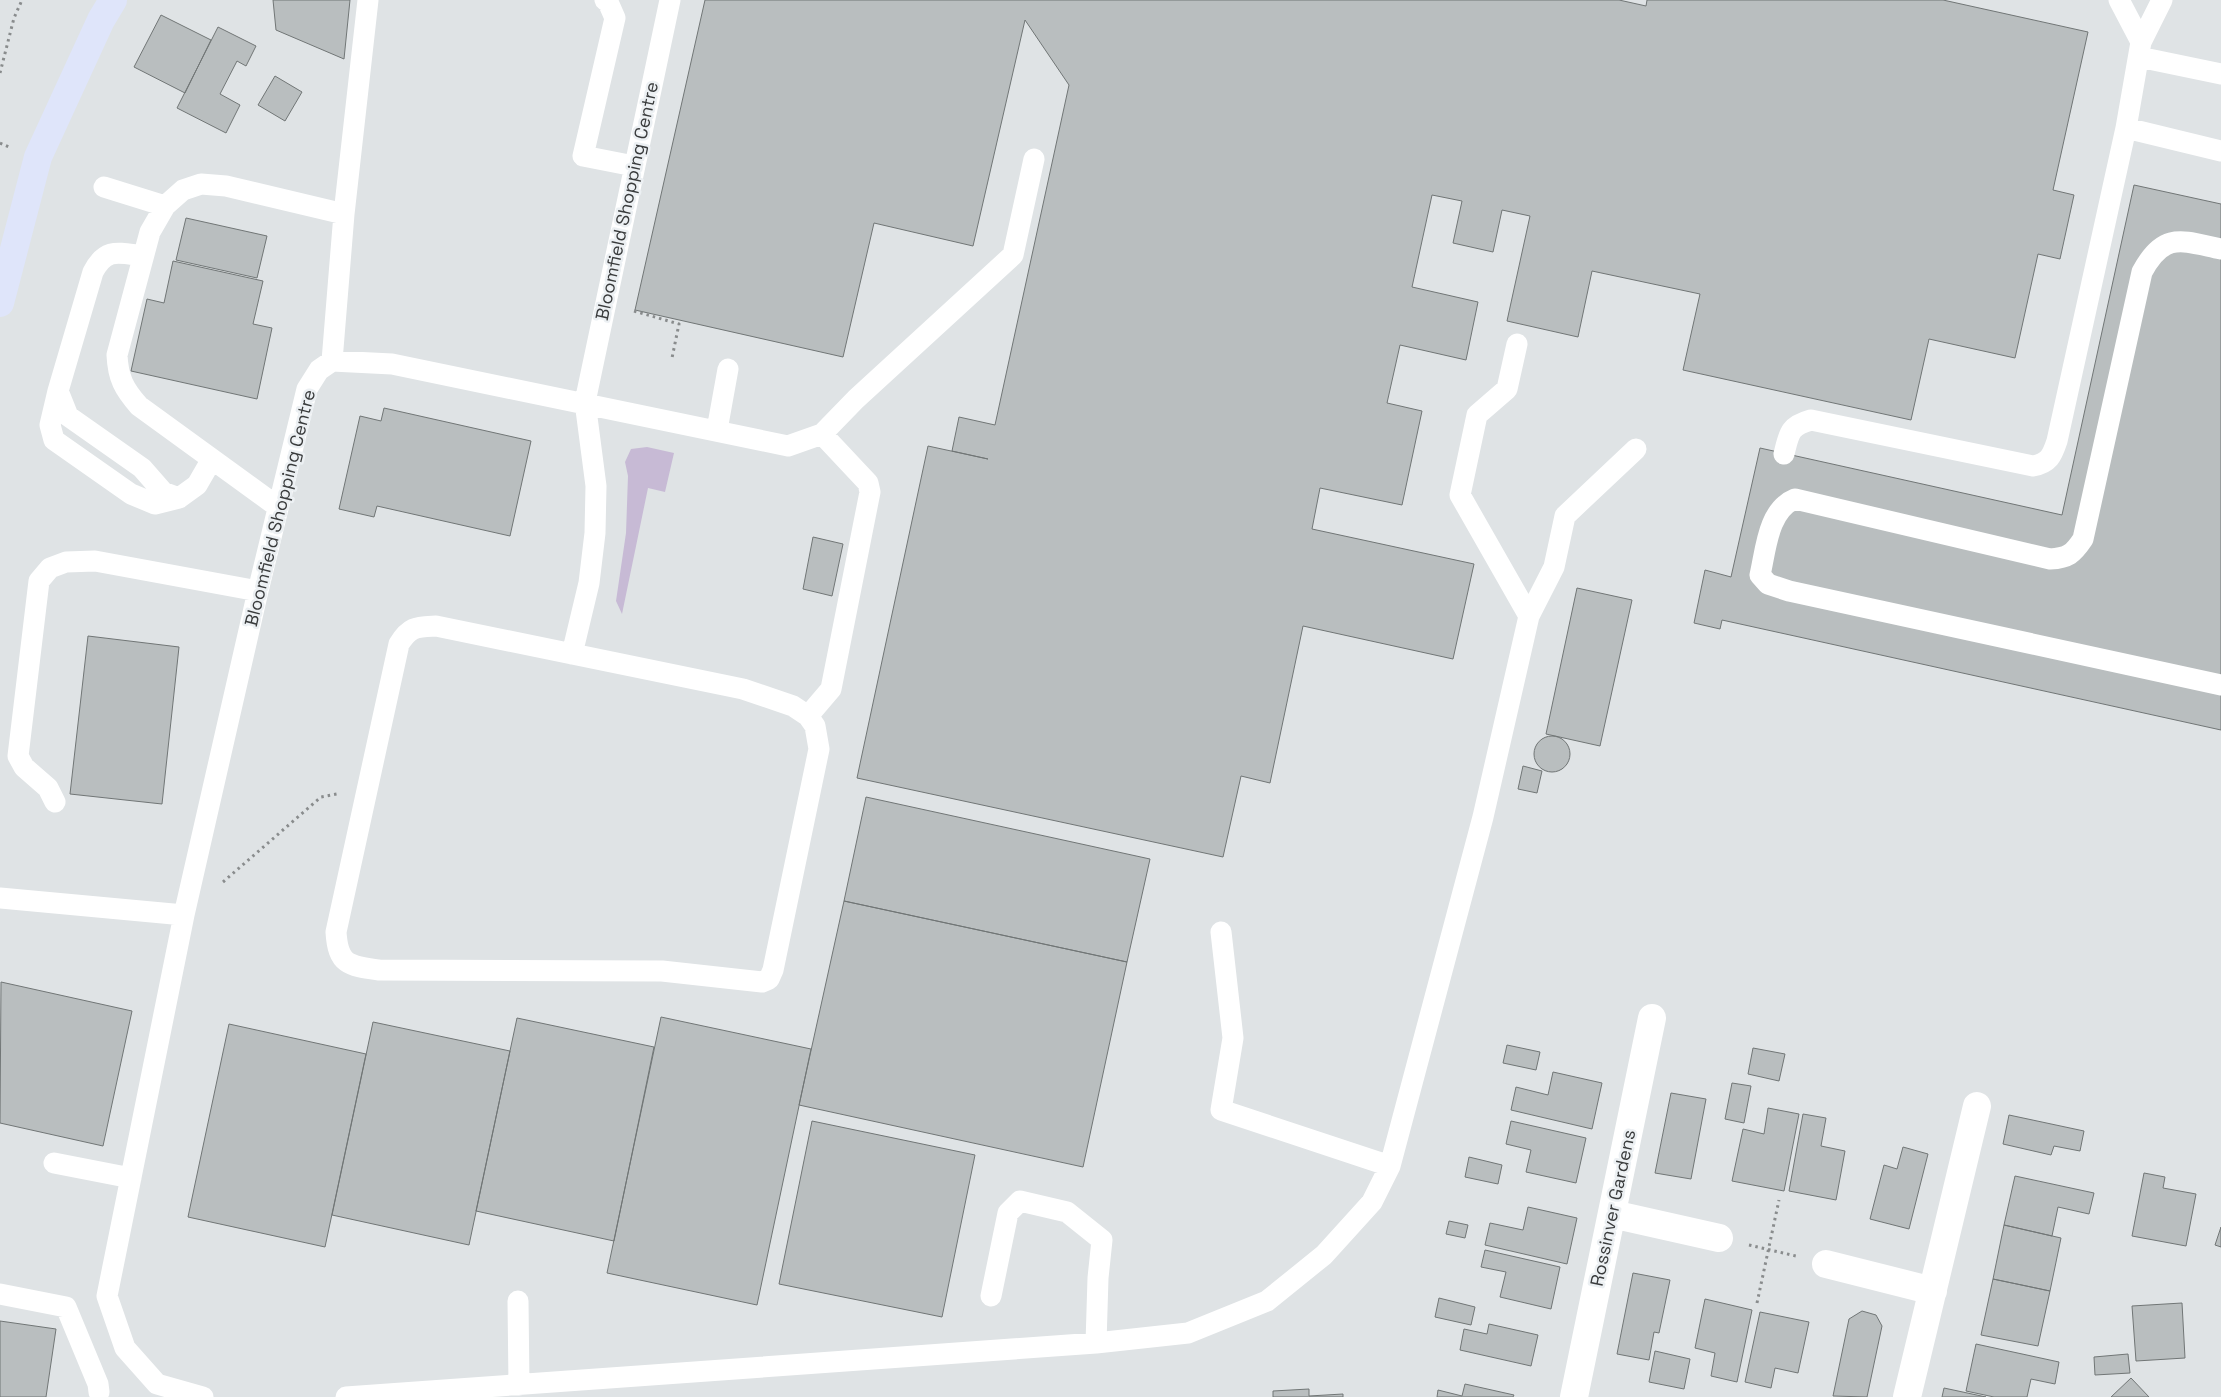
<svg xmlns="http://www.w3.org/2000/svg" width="2221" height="1397" font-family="'Space Grotesk',sans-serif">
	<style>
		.green { fill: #c7bad5 }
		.building { fill: #b9bebf; stroke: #717676 }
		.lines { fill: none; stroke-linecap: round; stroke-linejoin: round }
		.path { stroke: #898c8d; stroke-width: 3; stroke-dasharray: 2.5 4; stroke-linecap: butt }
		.lane { stroke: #fff; stroke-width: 21 }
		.street { stroke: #fff; stroke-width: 28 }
		.secondary { stroke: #dfe5fa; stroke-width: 28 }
		.labels { text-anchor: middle; stroke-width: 5; stroke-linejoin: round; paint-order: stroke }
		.street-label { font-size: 18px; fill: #393b3c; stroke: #ecf0f3 }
	</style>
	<rect width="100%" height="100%" fill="#dfe3e5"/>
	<path class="green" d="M647 447 674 453 665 492 648 488 622 614 616 601 626 533 628 476 625 462 631 449Z"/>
	<path class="building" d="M273 0H350L344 59 276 30Z
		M705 0H1619L1646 6 1647 0H1943L2088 32 2053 190 2074 195 2060 259 2038 254 2015 358 1929 339 1911 420 1683 370 1700 294 1592 271 1578 337 1507 321 1530 216 1502 210 1493 252 1453 243 1462 201 1432 195 1412 287 1478 302 1466 360 1400 345 1387 403 1422 411 1402 505 1320 488 1312 529 1474 564 1453 659 1303 626 1270 783 1241 776 1223 857 857 778 928 446 988 459 952 451 959 417 995 425 1069 85 1025 20 973 246 874 223 843 357 635 310Z
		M161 15 211 40 185 93 134 67Z
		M218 27 256 46 246 66 237 61 220 94 240 105 226 133 177 108Z
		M275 76 302 92 285 121 258 105Z
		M2134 185 2221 204V730L1722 620 1720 629 1694 623 1705 570 1731 577 1760 448 2062 515Z
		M186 218 267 236 257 278 176 260Z
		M173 261 263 281 253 324 272 328 257 399 131 371 147 299 164 303Z
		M384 408 531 441 510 536 377 506 374 517 339 509 360 416 381 421Z
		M813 537 843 544 832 596 803 589Z
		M1577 588 1632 600 1600 746 1546 734Z
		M88 636 179 647 162 804 70 794Z
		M1534 754a18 18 0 1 1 36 0a18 18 0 1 1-36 0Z
		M1523 766 1542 771 1537 793 1518 789Z
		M866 797 1150 859 1127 962 844 901Z
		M844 901 1127 962 1083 1167 799 1105Z
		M1 982 132 1011 103 1146 0 1123Z
		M661 1017 811 1049 757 1305 607 1273Z
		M517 1018 654 1047 614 1241 476 1211Z
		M373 1022 510 1051 469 1245 332 1215Z
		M229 1024 366 1054 325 1247 188 1217Z
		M1507 1045 1540 1052 1536 1070 1503 1063Z
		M1753 1048 1785 1054 1779 1081 1748 1074Z
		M1553 1072 1602 1083 1592 1129 1511 1110 1516 1087 1548 1095Z
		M1732 1083 1751 1086 1744 1123 1725 1119Z
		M1671 1093 1706 1099 1691 1179 1655 1173Z
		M1768 1108 1799 1114 1784 1191 1732 1181 1743 1129 1764 1134Z
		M1803 1114 1826 1118 1821 1146 1845 1151 1836 1200 1789 1191Z
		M2009 1115 2084 1131 2080 1151 2054 1146 2051 1155 2003 1144Z
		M812 1121 975 1155 942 1317 779 1284Z
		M1511 1121 1586 1138 1576 1183 1526 1172 1531 1150 1506 1144Z
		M1903 1147 1928 1154 1909 1229 1870 1219 1884 1165 1897 1169Z
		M1469 1157 1502 1165 1498 1184 1465 1177Z
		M2144 1173 2165 1177 2163 1188 2196 1194 2186 1246 2132 1236Z
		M2015 1176 2094 1193 2089 1214 2058 1207 2052 1236 2004 1225Z
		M1528 1207 1577 1218 1567 1264 1485 1245 1490 1223 1523 1230Z
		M1449 1221 1468 1225 1465 1238 1446 1234Z
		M2004 1225 2061 1238 2050 1291 1993 1279Z
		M2221 1227V1247L2215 1245Z
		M1485 1250 1560 1267 1551 1309 1500 1297 1506 1272 1481 1267Z
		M1633 1273 1670 1280 1659 1333 1654 1332 1649 1360 1617 1354Z
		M1993 1279 2050 1291 2038 1346 1981 1335Z
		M1439 1298 1475 1307 1471 1325 1435 1317Z
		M1705 1299 1752 1310 1737 1382 1711 1376 1715 1353 1695 1348Z
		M2182 1303 2185 1358 2136 1361 2132 1306Z
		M1862 1311 1876 1315 1882 1326 1867 1397 1833 1396 1849 1319Z
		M1760 1312 1809 1322 1798 1373 1775 1368 1771 1388 1745 1382Z
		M0 1321 56 1329 46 1397H0Z
		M1489 1324 1538 1335 1531 1366 1460 1350 1464 1329 1487 1334Z
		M1976 1344 2059 1362 2055 1384 2031 1379 2027 1397H1994L1966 1391Z
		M1655 1351 1690 1359 1684 1389 1649 1382Z
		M2128 1354 2130 1373 2095 1375 2094 1357Z
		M2131 1378 2149 1397H2111Z
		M1465 1384 1514 1395 1513 1397H1437L1438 1390 1462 1396Z
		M1944 1388 1986 1397H1942Z
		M1309 1389V1396L1343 1394V1397H1273V1391Z"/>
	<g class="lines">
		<path class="path" d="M0 73 14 18 22 0
			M0 143 9 147
			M634 311 679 324 672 358
			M223 882 321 797 337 794
			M1749 1245 1796 1256
			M1757 1303 1779 1200"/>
		<path class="lane" d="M605 0 608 2 615 18 583 156 634 166
			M2119 0 2141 42
			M2139 57 2221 74
			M2126 128 2221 151
			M104 187 165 206
			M2221 249C2182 241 2164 231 2142 272L2083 539C2073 554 2068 558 2050 559L1795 499C1768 510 1766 549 1760 575L1768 584 1789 591 2221 685
			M143 256C119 253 106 247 93 272L58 391 68 416 142 468 163 492 179 498 197 485 212 459
			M332 361 344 214 368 0
			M58 391 50 425 54 440 131 494 155 504 179 498
			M717 430 728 369
			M1784 454C1789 434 1789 426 1811 420L2033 466C2049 463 2052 456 2057 441L2126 128 2141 42 2162 0
			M278 507 139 406C124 389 118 378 117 355L150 232 165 206 183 190 201 184 226 186 344 214
			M1529 616 1554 567 1565 516 1636 449
			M436 626 743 689 793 706 808 716 815 726 819 749 773 970 769 979 762 982 662 971 379 970C349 966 338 965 336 932L399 644C410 626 417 627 436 626Z
			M572 654 589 583 595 533 596 486 585 402 670 0
			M808 716 831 689 870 492 868 483 822 434
			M55 802 48 788 24 767 18 756 39 581 50 568 66 562 95 561 258 591
			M0 898 184 915
			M1221 932 1233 1038 1221 1110 1390 1166
			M54 1163 131 1178
			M0 1294 66 1307 98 1384 99 1392
			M991 1296 1008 1213 1020 1201 1067 1212 1102 1240 1098 1278 1096 1343
			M518 1301 519 1385
			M203 1397 157 1384 125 1348 107 1296 184 915 258 591 307 389 319 370 332 361 392 364 788 446 822 434 856 399 1013 255 1034 159
			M346 1397 1096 1343 1188 1333 1267 1301 1324 1255 1372 1202 1390 1166 1483 817 1529 616 1460 495 1477 415 1507 389 1517 344"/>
		<path class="street" d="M1612 1214 1719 1238
			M1826 1264 1933 1291
			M1574 1397 1652 1018
			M1907 1397 1977 1106"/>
		<path class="secondary" d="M0 303 38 157 101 20 113 0"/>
	</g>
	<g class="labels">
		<g class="street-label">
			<text transform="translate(627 201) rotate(-78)" y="6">Bloomfield Shopping Centre</text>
			<text transform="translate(280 508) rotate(-76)" y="6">Bloomfield Shopping Centre</text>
			<text transform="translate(1613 1208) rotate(-78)" y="6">Rossinver Gardens</text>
		</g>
	</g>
</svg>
